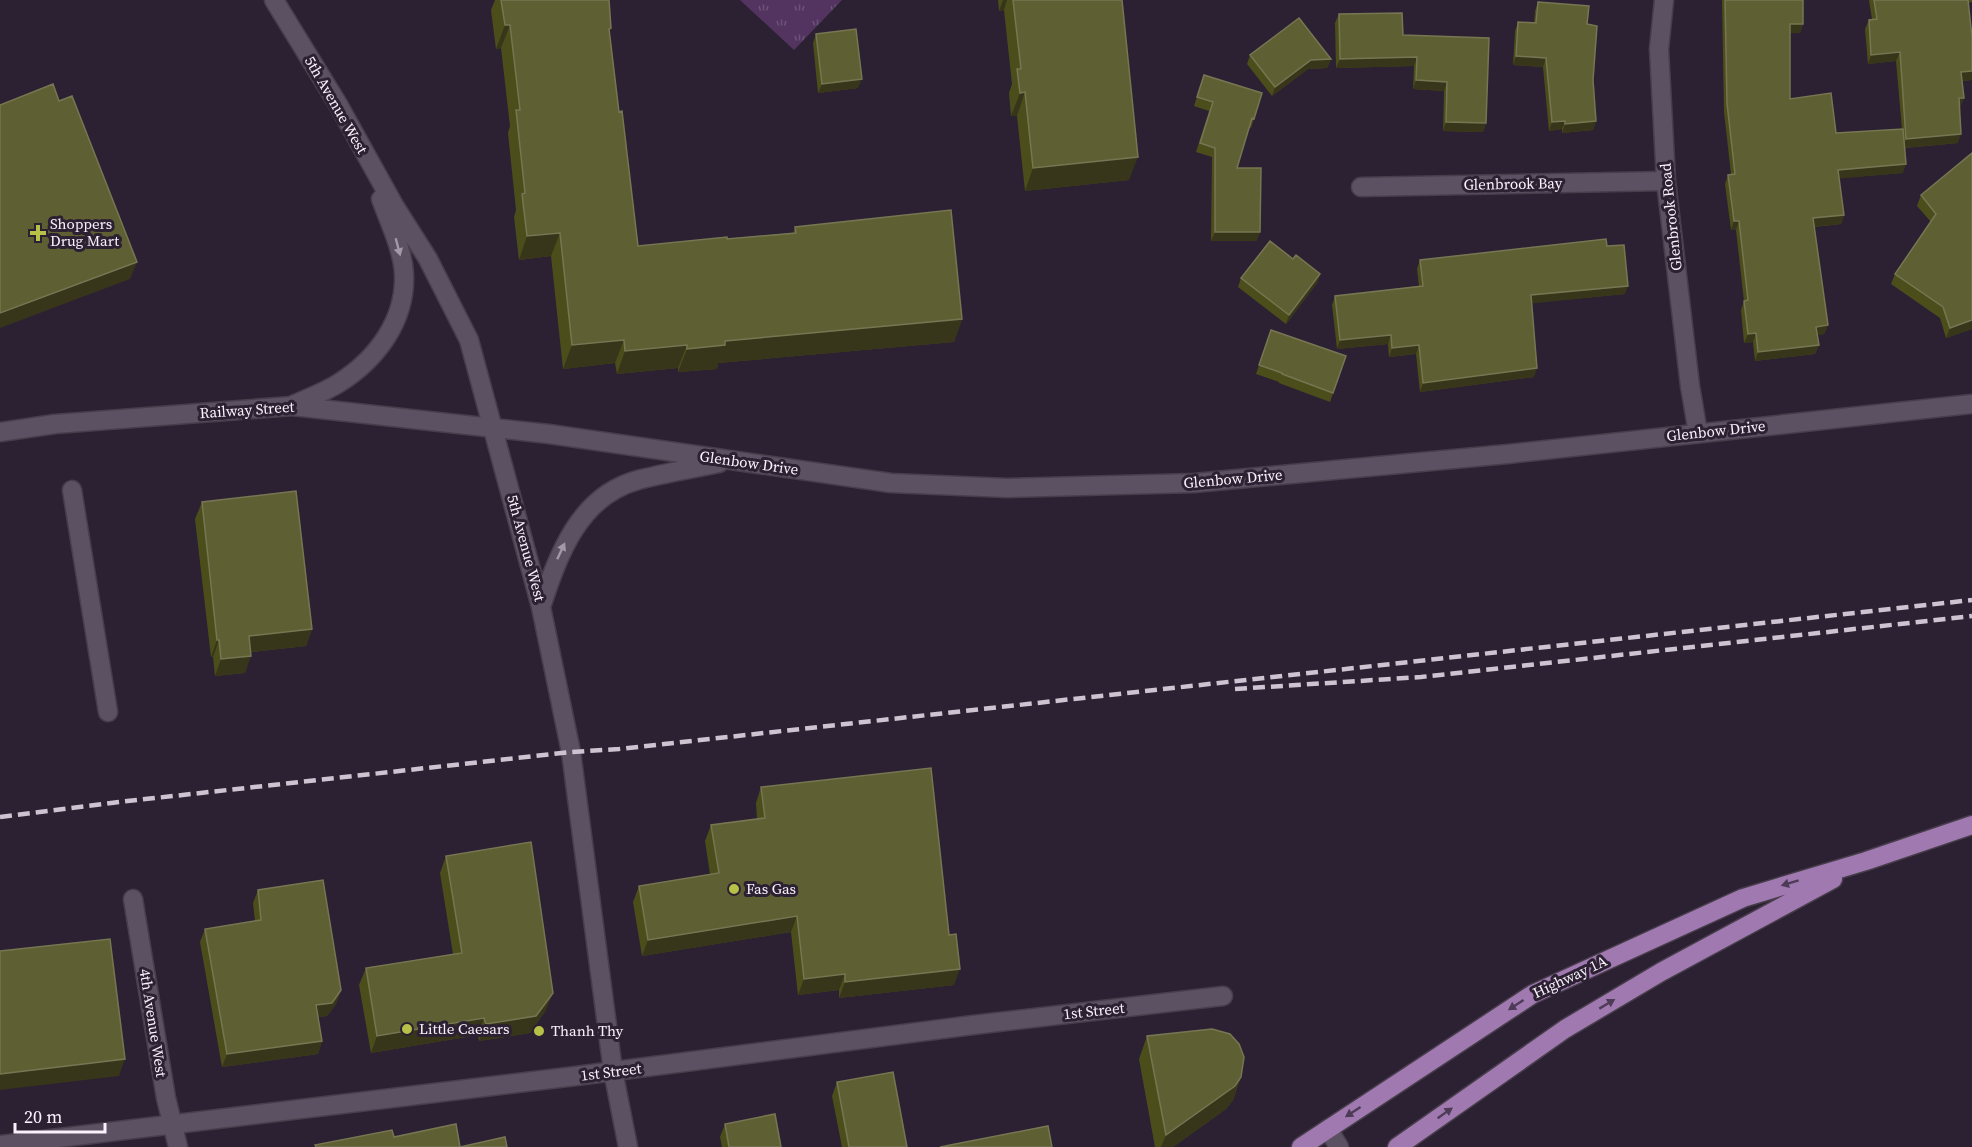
<svg xmlns="http://www.w3.org/2000/svg" width="1972" height="1147" font-family="'Source Serif 4',serif">
	<style>
		.park { fill: url(#park-tufts) }
		.lines { fill: none; stroke-linecap: round; stroke-linejoin: round }
		.minor-casing { stroke: #473d4b; stroke-width: 21 }
		.major-casing { stroke: #473d4b; stroke-width: 21 }
		.minor { stroke: #5c5063; stroke-width: 18 }
		.major { stroke: #9f79b0; stroke-width: 18 }
		.rail { stroke: #cdc4d1; stroke-width: 4.5; stroke-dasharray: 12 6; stroke-linecap: butt }
		.wall { fill: #4b4e1b }
		.shaded-wall { fill: #37351a }
		.building { fill: #5e6033; stroke: #767653; stroke-width: 1.5 }
		.oneway { fill: #a398a8 }
		.oneway2 { fill: #4e3b58 }
		.poi-dot { fill: #b7c148; stroke: #2c2132; stroke-width: 2 }
		.labels { text-anchor: middle; stroke-width: 6; stroke-linejoin: round; paint-order: stroke }
		.street-label { font-size: 15px; fill: #f9f1fc; stroke: #2c2132 }
		.poi-label { font-size: 15px; fill: #f9f1fc; stroke: #2c2132; text-anchor: start }
	</style>
	<defs>
		<pattern id="park-tufts" width="24" height="20" patternUnits="userSpaceOnUse" patternTransform="scale(1.5)"><rect width="24" height="20" fill="#533460"/><path d="M3 7l-1-3M5 7V3M7 7l1-3M15 17l-1-3M17 17v-4M19 17l1-3" fill="none" stroke="#6c5278"/></pattern>
	</defs>
	<rect width="100%" height="100%" fill="#2c2132"/>
	<path class="park" d="M740 0H842L794 50Z"/>
	<g class="lines">
		<defs>
			<path id="minor" d="M274 0 339 106 395 207 428 259 469 340 541 607 571 752 613 1071 628 1147
				M1664 0 1659 49 1666 181 1690 386 1698 433
				M1361 187 1666 181
				M293 405C308 398 325 392 339 383 377 359 406 320 404 274 403 250 389 221 381 199
				M0 432 55 424 292 406 549 434 891 483 1007 488 1194 483 1508 454 1972 404
				M72 490 108 712
				M541 607C558 555 579 496 638 480 664 473 692 469 719 463
				M133 899 166 1098 178 1147
				M1328 1129 1339 1147
				M0 1145 576 1076 973 1025 1223 996"/>
			<path id="major" d="M1301 1147 1533 994 1743 898 1866 861 1972 825
				M1397 1147 1565 1029 1661 972 1833 879"/>
		</defs>
		<use href="#minor" class="minor-casing"/>
		<use href="#major" class="major-casing"/>
		<use href="#minor" class="minor"/>
		<use href="#major" class="major"/>
		<path class="rail" d="M1235 689 1421 677 1972 616
			M0 817 119 802 571 752 619 749 1972 600"/>
	</g>
	<path class="wall" d="M495 0H609L611 28 609 33 619 112 638 246 793 233 795 227 962 319 954 342 718 363 717 369 678 372V368L617 374 615 363 563 369 551 256 519 260 514 217 516 210 508 133 510 126 501 48 496 49 491 10Z
		M998 0H1122L1129 180 1025 191 1017 116H1011L1009 93 1012 84 1004 10 999 11Z
		M1722 0H1803V24L1800 33H1790V99L1836 133 1902 129 1896 61 1868 64 1865 29 1869 20 1872 19 1869 0H1972V2L1968 3 1972 80 1962 81 1964 98 1960 107H1959L1958 143 1905 148 1903 173 1839 178 1844 215 1841 224 1814 227 1828 325 1824 334 1817 335 1819 345 1815 354 1755 361 1753 342 1744 343 1741 310 1744 301 1736 230H1731L1725 184 1728 175 1731 174 1724 112Z
		M1538 2 1587 24 1596 121 1593 130 1562 133V129L1549 131 1543 67 1513 65 1515 31 1518 22 1534 23 1535 11Z
		M1339 14 1403 35 1486 123 1483 132 1443 131 1444 91 1413 89 1414 66 1336 68 1335 23Z
		M816 34 858 88 818 93 813 43Z
		M1250 55 1331 59 1327 68 1308 69 1272 96 1247 64Z
		M1204 75 1262 93 1251 128 1249 127 1237 168 1257 241H1211L1212 157 1196 152 1209 111 1194 106Z
		M1972 153V329L1946 338 1940 318 1891 284 1895 274 1931 222 1917 206 1921 195Z
		M1607 246 1625 294 1531 303 1534 377 1420 392 1416 354 1389 357 1388 344 1337 349 1332 305 1335 296 1419 286 1417 269 1420 260Z
		M1293 259 1320 274 1317 283 1286 324 1238 287 1241 278Z
		M1271 330 1346 356 1330 402 1279 383V382L1256 374Z
		M202 502 312 629 306 646 251 652 245 673 215 676 213 657H211L195 519Z
		M761 787 954 985 839 998V990L798 995 791 932 642 956 633 902 639 886 710 874 705 841 711 825 757 819 756 803Z
		M446 856 546 1010 530 1033 479 1041 478 1035 371 1053 359 985 366 968 453 954 440 873Z
		M258 890 341 990 336 1004 327 1016 318 1017 322 1041 318 1054 222 1067 200 942 205 929 255 921 253 903Z
		M1147 1036 1241 1077 1233 1100 1226 1109 1173 1147H1155L1139 1059Z
		M837 1082 907 1147H842L832 1096Z
		M725 1124 781 1147H722L720 1137Z"/>
	<path class="shaded-wall" d="M1003 0H1007L1004 10 999 11Z
		M1790 24H1803L1800 33H1787Z
		M505 25H510L501 48 496 49Z
		M1900 52 1896 61 1868 64 1871 55Z
		M1516 56 1546 58 1543 67 1513 65Z
		M1417 57 1414 66 1336 68 1340 59Z
		M1331 59 1327 68 1308 69 1272 96 1275 87 1311 60Z
		M1972 71V80L1958 81 1961 72Z
		M862 79 858 88 818 93 822 84Z
		M1416 80 1447 82 1444 91 1413 89Z
		M1025 92 1017 116H1011L1020 93Z
		M1959 98H1964L1960 107H1956Z
		M1565 121 1562 129 1549 131 1552 122Z
		M1596 121 1593 130 1562 133 1565 124Z
		M1446 122 1486 123 1483 132 1443 131Z
		M1961 134 1958 143 1903 148 1906 139Z
		M1138 157 1129 180 1025 191 1033 168Z
		M1906 164 1903 173 1835 179 1838 170Z
		M1844 215 1841 224 1810 227 1813 218Z
		M1734 221H1739L1736 230H1731Z
		M1215 232H1260L1257 241H1211Z
		M560 233 551 256 519 260 527 236Z
		M137 262 130 279 0 328V313Z
		M1320 274 1317 283 1286 324 1289 315Z
		M1628 286 1625 294 1527 304 1531 295Z
		M962 319 954 342 718 363 717 369 678 372 687 349 725 341Z
		M1972 320V329L1946 338 1950 328Z
		M1828 325 1824 334 1813 336 1816 327Z
		M1756 333 1753 342 1744 343 1748 334Z
		M1391 335 1388 344 1337 349 1340 340Z
		M624 340 615 363 563 369 572 345Z
		M687 345 678 368 617 374 625 351Z
		M1419 345 1416 354 1389 357 1392 348Z
		M1819 345 1815 354 1755 361 1758 352Z
		M1537 368 1534 377 1420 392 1423 383Z
		M312 629 306 646 243 653 249 636Z
		M217 640H219L213 657H211Z
		M251 656 245 673 215 676 221 659Z
		M797 916 791 932 642 956 648 940Z
		M960 969 954 985 839 998 845 982Z
		M845 974 839 990 798 995 804 979Z
		M341 990 336 1004 327 1016 312 1018 316 1005Z
		M553 993 546 1010 530 1033 479 1041 486 1024Z
		M484 1018 478 1035 371 1053 377 1036Z
		M322 1041 318 1054 222 1067 227 1054Z
		M125 1059 119 1076 0 1090V1074Z
		M1241 1077 1233 1100 1226 1109 1173 1147H1161L1166 1135Z"/>
	<path class="building" d="M501 0H609L611 28 609 29 619 112 622 111 638 246 727 237V239L796 233 795 227 951 210 962 319 725 341V345L687 349V345L625 351 624 340 572 345 560 233 527 236 522 194 525 193 516 110H520L510 25H505Z
		M1013 0H1122L1138 157 1033 168 1025 92 1020 93 1017 69H1021Z
		M1725 0H1803V24H1790V99L1831 93 1836 133 1903 129 1906 164 1838 170 1844 215 1813 218 1828 325 1816 327 1819 345 1758 352 1756 333 1748 334 1744 301 1748 300 1739 221H1734L1728 175 1735 174 1727 103Z
		M1874 0H1968L1972 37V71L1961 72 1964 98H1959L1961 134 1906 139 1900 52 1871 55 1869 20 1877 19Z
		M1538 2 1589 6 1587 24 1597 26 1593 80 1596 121 1565 124V121L1552 122 1546 58 1516 56 1518 22 1536 23Z
		M1402 13 1403 35 1489 38 1486 123 1446 122 1447 82 1416 80 1417 57 1340 59 1339 14Z
		M1299 18 1331 59 1311 60 1275 87 1250 55Z
		M856 29 862 79 822 84 816 34Z
		M1204 75 1262 93 1254 119 1252 118 1237 168H1261L1260 232H1215V148L1200 143 1213 102 1197 97Z
		M53 84 59 101 72 96 137 262 0 313V105Z
		M1972 153V320L1950 328 1943 307 1895 274 1936 214 1921 195Z
		M1606 239 1607 246 1624 245 1628 286 1531 295 1537 368 1423 383 1419 345 1392 348 1391 335 1340 340 1335 296 1423 286 1420 260Z
		M1270 241 1293 259 1296 255 1320 274 1289 315 1241 278Z
		M1271 330 1346 356 1333 393 1282 374V373L1259 365Z
		M296 491 312 629 249 636 251 656 221 659 219 640H217L202 502Z
		M931 768 949 935 956 934 960 969 845 982V974L804 979 797 916 648 940 639 886 719 873 711 825 765 818 761 787Z
		M531 842 553 993 536 1016 486 1024 484 1018 377 1036 366 968 462 953 446 856Z
		M323 880 341 990 332 1003 316 1005 322 1041 227 1054 205 929 261 920 258 890Z
		M110 939 125 1059 0 1074V951Z
		M1212 1029 1230 1034 1239 1044 1244 1057 1241 1077 1235 1086 1166 1135 1147 1036Z
		M893 1072 907 1147H849L837 1082Z
		M775 1114 781 1147H729L725 1124Z
		M456 1124 460 1147 505 1137 507 1147H316L315 1145 392 1130 394 1137Z
		M1048 1126 1052 1147H940Z"/>
	<defs><path id="oneway-solid" d="M-6-.8H1V-3.2L6.5 0L1 3.2V.8H-6Z" transform="scale(1.5)"/></defs>
	<g class="oneway">
		<use href="#oneway-solid" transform="translate(398 247) rotate(75)"/>
		<use href="#oneway-solid" transform="translate(561 551) rotate(-65)"/>
	</g>
	<g class="oneway2">
		<use href="#oneway-solid" transform="translate(1790 883) rotate(163)"/>
		<use href="#oneway-solid" transform="translate(1607 1004) rotate(-31)"/>
		<use href="#oneway-solid" transform="translate(1516 1005) rotate(147)"/>
		<use href="#oneway-solid" transform="translate(1353 1112) rotate(147)"/>
		<use href="#oneway-solid" transform="translate(1445 1113) rotate(-35)"/>
	</g>
	<g class="poi-dot">
		<path d="M35 224h6v6h6v6h-6v6h-6v-6h-6v-6h6z"/>
		<circle cx="734" cy="889" r="6"/>
		<circle cx="407" cy="1029" r="6"/>
		<circle cx="539" cy="1031" r="6"/>
	</g>
	<g class="labels">
		<g class="street-label">
			<text transform="translate(336 105) rotate(60)" y="5">5th Avenue West</text>
			<text transform="translate(1513 184) rotate(-1)" y="5">Glenbrook Bay</text>
			<text transform="translate(1671 217) rotate(-96)" y="5">Glenbrook Road</text>
			<text transform="translate(247 410) rotate(-4)" y="5">Railway Street</text>
			<text transform="translate(1716 431) rotate(-6)" y="5">Glenbow Drive</text>
			<text transform="translate(749 463) rotate(8)" y="5">Glenbow Drive</text>
			<text transform="translate(1233 479) rotate(-5)" y="5">Glenbow Drive</text>
			<text transform="translate(526 548) rotate(75)" y="5">5th Avenue West</text>
			<text transform="translate(1570 977) rotate(-25)" y="5">Highway 1A</text>
			<text transform="translate(1094 1011) rotate(-6)" y="5">1st Street</text>
			<text transform="translate(153 1023) rotate(81)" y="5">4th Avenue West</text>
			<text transform="translate(611 1072) rotate(-7)" y="5">1st Street</text>
		</g>
		<g class="poi-label">
			<text x="50" y="229">Shoppers<tspan x="50" dy="17">Drug Mart</tspan></text>
			<text x="746" y="894">Fas Gas</text>
			<text x="419" y="1034">Little Caesars</text>
			<text x="551" y="1036">Thanh Thy</text>
		</g>
	</g>
	<path d="M15 1123v9h90v-9" fill="none" stroke="#f9f1fc" stroke-width="3"/>
	<text x="24" y="1123" font-size="18" fill="#f9f1fc" stroke="#2c2132" stroke-width="4.5" paint-order="stroke">20 m</text>
</svg>
